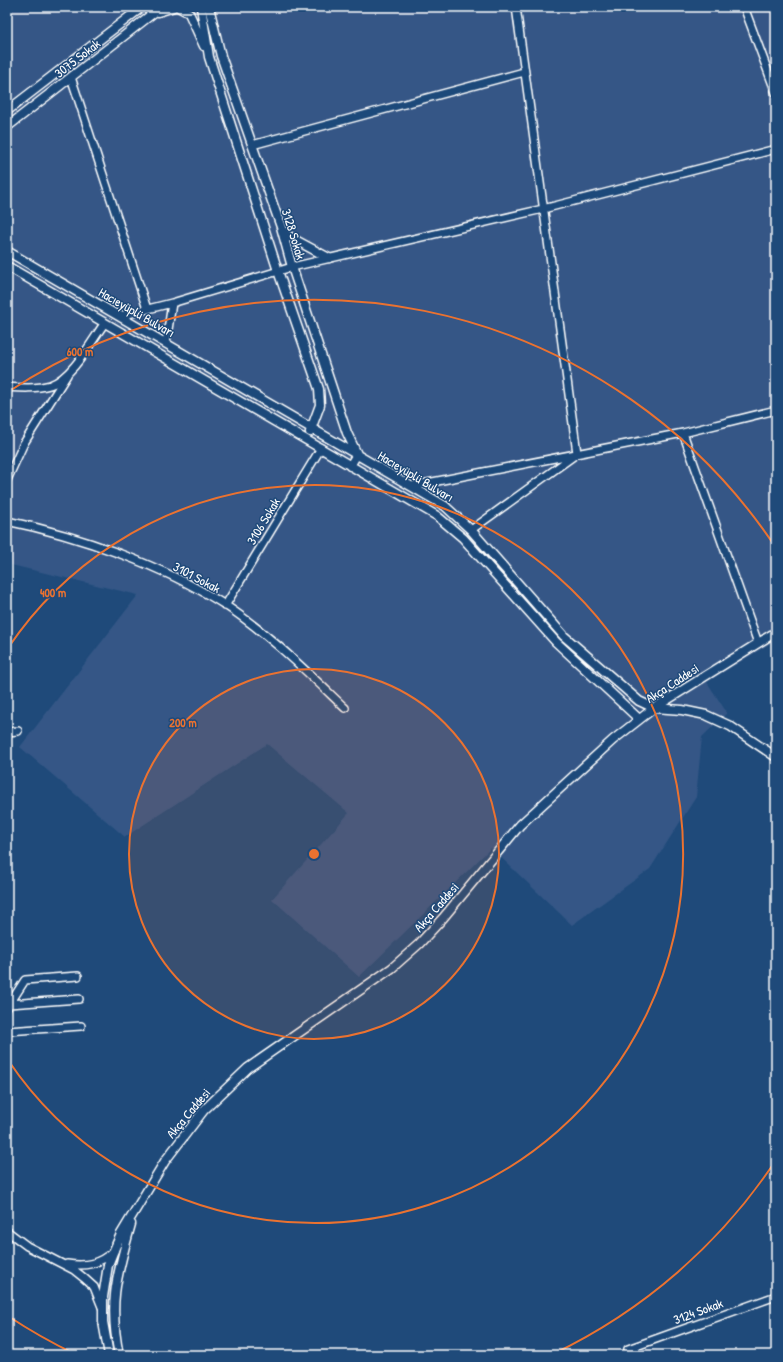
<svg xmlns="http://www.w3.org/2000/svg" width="783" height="1362" font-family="'Patrick Hand',sans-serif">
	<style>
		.built { fill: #345786 }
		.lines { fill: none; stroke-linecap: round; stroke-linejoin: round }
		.minor-casing { stroke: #fff; stroke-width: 10 }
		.tertiary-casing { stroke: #fff; stroke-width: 11 }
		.minor { stroke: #1f4a7a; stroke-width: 7 }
		.tertiary { stroke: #1f4a7a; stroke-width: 8 }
		.ring { fill: none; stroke: #eb7230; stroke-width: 2 }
		.labels { text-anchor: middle; stroke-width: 3; stroke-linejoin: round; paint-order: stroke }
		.street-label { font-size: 13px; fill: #fff; stroke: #1f4a7a }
		.centre { fill: #eb7230; stroke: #1f4a7a; stroke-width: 2 }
		.ring-label { font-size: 12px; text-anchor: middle; font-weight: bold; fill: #eb7230; stroke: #1f4a7a; stroke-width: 3; stroke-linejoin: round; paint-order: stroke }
	</style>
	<rect width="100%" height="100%" fill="#1f4a7a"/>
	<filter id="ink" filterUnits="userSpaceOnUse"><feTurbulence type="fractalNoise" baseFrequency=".025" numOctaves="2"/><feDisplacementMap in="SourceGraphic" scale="8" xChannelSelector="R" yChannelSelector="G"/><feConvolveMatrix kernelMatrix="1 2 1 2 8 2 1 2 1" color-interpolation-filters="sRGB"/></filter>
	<g filter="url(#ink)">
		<path class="built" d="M7 7H776V640L707 682 727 713 702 737 696 797 650 869 572 925 491 848 359 977 272 899 349 813 267 744 125 837 20 747 138 595 7 564Z"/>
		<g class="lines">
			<defs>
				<path id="minor" d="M516 7 577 453
					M744 7 776 93
					M71 77 147 309
					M252 145 524 72
					M120 316 172 303 292 267 543 209 776 149
					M166 343 172 303
					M7 387C21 388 36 389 50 385 72 378 91 342 104 324
					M683 433 758 643
					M7 480 24 443 67 375
					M412 486 683 433 776 410
					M7 521C80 536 162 565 225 605 269 634 307 672 345 708
					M471 530 575 455
					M225 606 321 448
					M7 732 18 731
					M9 1004 79 999
					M7 1008 25 980 78 976
					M7 1031 81 1026
					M7 1231 27 1246 74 1270 84 1278 94 1287 102 1307
					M67 1264C86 1267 99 1264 114 1251
					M628 1349 776 1296"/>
				<path id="tertiary" d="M178 7 189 13 204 46
					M201 7 209 57 278 271 319 389 320 405 310 432
					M209 7 221 56 281 227 292 267 347 433 357 454 350 466
					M158 12 174 7
					M7 111 142 7
					M7 127 161 7
					M282 230 290 237 329 258
					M7 251 445 506 471 530 564 636 639 701 654 708 682 710 706 715 730 726 776 757
					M7 266 437 516 463 538 556 642 639 719
					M109 1355 103 1322V1297L108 1265 114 1250 121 1234 165 1161 204 1110 248 1068 392 968 419 944 443 918 520 825 613 740 654 708 776 632
					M119 1355C108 1302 117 1275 131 1224"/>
			</defs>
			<use href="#minor" class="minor-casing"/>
			<use href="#tertiary" class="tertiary-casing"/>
			<use href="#minor" class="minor"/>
			<use href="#tertiary" class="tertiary"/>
		</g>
	</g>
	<circle cx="314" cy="854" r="185" fill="#eb7230" fill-opacity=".12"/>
	<g class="ring">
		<circle cx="314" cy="854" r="185"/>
		<path d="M8 648A369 369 0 1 1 8 1060"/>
		<path d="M776 1160A554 554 0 0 1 553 1354M75 1354A554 554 0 0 1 8 1316M8 392A554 554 0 0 1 776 548"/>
	</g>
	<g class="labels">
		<g class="street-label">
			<text transform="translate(77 58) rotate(-38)" y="5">3075 Sokak</text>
			<text transform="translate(294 234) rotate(73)" y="5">3128 Sokak</text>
			<text transform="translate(137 312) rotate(30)" y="5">Hacıeyüplü Bulvarı</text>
			<text transform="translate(416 476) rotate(31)" y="5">Hacıeyüplü Bulvarı</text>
			<text transform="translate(263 521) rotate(-59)" y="5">3106 Sokak</text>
			<text transform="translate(197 577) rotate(28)" y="5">3101 Sokak</text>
			<text transform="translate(672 683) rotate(-33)" y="5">Akça Caddesi</text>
			<text transform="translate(436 907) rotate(-49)" y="5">Akça Caddesi</text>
			<text transform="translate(188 1113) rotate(-50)" y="5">Akça Caddesi</text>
			<text transform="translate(698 1311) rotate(-20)" y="5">3124 Sokak</text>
		</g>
	</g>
	<circle cx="314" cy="854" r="6" class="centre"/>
	<g class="ring-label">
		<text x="80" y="356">600 m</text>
		<text x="53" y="597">400 m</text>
		<text x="183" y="727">200 m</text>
	</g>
	<rect width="783" height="1362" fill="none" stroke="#1f4a7a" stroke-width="24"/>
	<rect x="12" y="12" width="759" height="1338" fill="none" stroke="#fff" stroke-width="1.5" filter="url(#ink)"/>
</svg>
